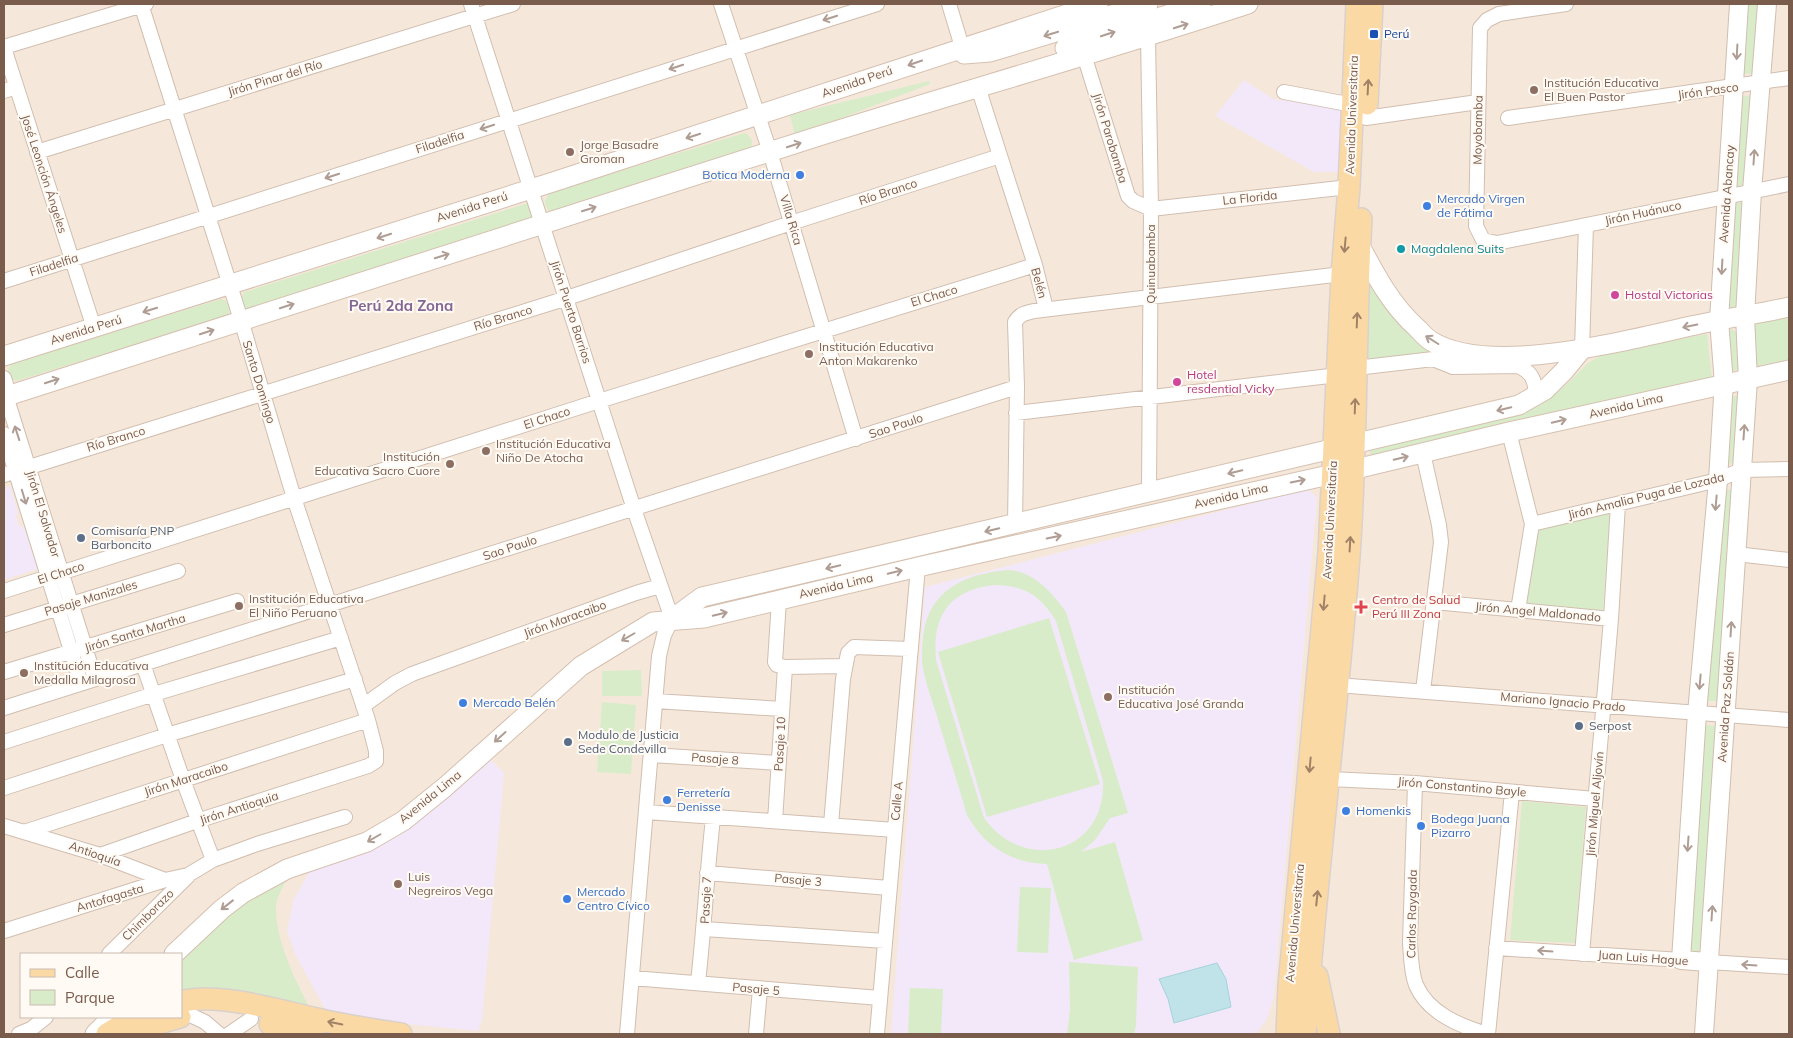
<svg xmlns="http://www.w3.org/2000/svg" width="1793" height="1038" font-family="Mulish,sans-serif">
	<style>
		.residential { fill: #f5e8da; fill-rule: evenodd }
		.education { fill: #f3e8fa }
		.green { fill: #d8ecc9; fill-rule: evenodd }
		.water { fill: #bfe3e8; stroke: #a5d3da }
		.lines { fill: none; stroke-linecap: round; stroke-linejoin: round }
		.minor-casing { stroke: #d1beb0; stroke-width: 16 }
		.tertiary-casing { stroke: #d1beb0; stroke-width: 20 }
		.secondary-casing { stroke: #d6c0b0; stroke-width: 21 }
		.primary-casing { stroke: #dad1cd; stroke-width: 24 }
		.minor { stroke: #fff; stroke-width: 14 }
		.tertiary { stroke: #fff; stroke-width: 18 }
		.secondary { stroke: #fff; stroke-width: 19 }
		.primary { stroke: #fbd9a5; stroke-width: 21 }
		.oneway { stroke: #af9d94 }
		.oneway2 { stroke: #a18267 }
		.transit-dot { fill: #1a4fb4; stroke: #fffaf3; stroke-width: 2 }
		.education-dot { fill: #8d6e63; stroke: #fffaf3; stroke-width: 2 }
		.shop-dot { fill: #3f7fe0; stroke: #fffaf3; stroke-width: 2 }
		.culture-dot { fill: #0f9aa8; stroke: #fffaf3; stroke-width: 2 }
		.hotel-dot { fill: #d1479c; stroke: #fffaf3; stroke-width: 2 }
		.service-dot { fill: #5c6f8a; stroke: #fffaf3; stroke-width: 2 }
		.health-dot { fill: #e0444e; stroke: #fffaf3; stroke-width: 2 }
		.labels { text-anchor: middle; stroke-width: 4; stroke-linejoin: round; paint-order: stroke }
		.transit-label { font-size: 12px; fill: #164399; stroke: #fffaf3; text-anchor: start }
		.street-label { font-size: 12px; fill: #7a5c4d; stroke: #fffaf3 }
		.education-label { font-size: 12px; fill: #785e54; stroke: #fffaf3; text-anchor: start }
		.shop-label { font-size: 12px; fill: #366cbe; stroke: #fffaf3; text-anchor: start }
		.culture-label { font-size: 12px; fill: #0d838f; stroke: #fffaf3; text-anchor: start }
		.hotel-label { font-size: 12px; fill: #b23c85; stroke: #fffaf3; text-anchor: start }
		.service-label { font-size: 12px; fill: #4e5e75; stroke: #fffaf3; text-anchor: start }
		.health-label { font-size: 12px; fill: #be3a42; stroke: #fffaf3; text-anchor: start }
		.quarter-label { font-size: 15px; font-weight: bold; fill: #846695; stroke: #fffaf3 }
	</style>
	<rect width="100%" height="100%" fill="#fdf6ec"/>
	<path class="residential" d="M4 4H1789V1034H4ZM21 954H181V1017H21Z"/>
	<path class="education" d="M1244 80 1273 99 1343 107 1339 172H1314L1215 116Z
		M10 486 18 512 16 516 19 526 24 527 37 569 4 580V488Z
		M1307 489 1317 497 1274 996 1267 1019 1256 1034H891L925 587Z
		M490 759 504 773 482 1020 478 1031 329 1016 295 954 287 930 294 899 311 869 379 847Z"/>
	<path class="green" d="M1747 4H1762L1756 73 1741 74Z
		M929 81 930 84 795 136 790 115Z
		M1756 95 1748 188 1735 190 1738 97Z
		M744 133C752 136 754 142 750 150L553 213C547 211 546 207 545 201L549 193Z
		M1746 202 1739 310 1724 312 1733 203Z
		M528 203 530 204 533 218 249 310C243 307 240 299 244 292L248 291Z
		M1368 280 1438 351 1365 363Z
		M221 299 226 301C229 307 230 310 228 316L16 381 11 379 8 370 11 364Z
		M1789 314V364L1759 372 1756 366 1754 325 1763 320Z
		M1732 329 1738 334 1739 368 1735 371 1731 370 1728 332Z
		M1707 334 1712 379 1371 456 1369 447 1537 407 1566 385 1588 363 1606 353Z
		M1732 396H1738L1742 401 1735 462 1729 464 1726 458 1729 399Z
		M1735 488 1721 701H1706L1722 491Z
		M1606 512 1610 515 1603 609 1599 612 1526 605 1538 526Z
		M1007 570C1034 571 1051 592 1066 612L1128 813 1110 818 1095 840 1081 852 1115 842 1143 940 1074 960 1047 864C1011 863 984 846 967 815 958 784 948 753 939 723 934 705 926 686 923 668 921 658 922 647 923 637 928 590 965 574 1007 570ZM993 585C1024 585 1040 595 1056 621L1103 781C1106 854 1024 874 984 818L936 660C932 617 948 591 993 585Z
		M1049 618 1100 784 987 817 938 652Z
		M641 670 642 696H602V671Z
		M602 702 636 705 631 774 597 772Z
		M1704 725 1717 726 1699 955 1686 954Z
		M1522 801 1586 807 1575 943 1510 940Z
		M289 876C283 887 275 898 276 911 277 944 297 984 312 1012L181 995V954L216 917Z
		M1020 887 1051 888 1048 953 1017 952Z
		M1069 962 1138 967 1136 1026 1134 1034H1067L1070 1010Z
		M910 988 943 989 941 1034H908Z"/>
	<path class="water" d="M1217 963 1226 979 1231 1007 1174 1023 1168 999 1159 979Z"/>
	<g class="lines">
		<defs>
			<path id="minor" d="M471 4 634 509 672 619 664 635 659 656 627 1034
				M721 4 770 152 856 439
				M949 4 962 47
				M1566 4 1499 14 1487 20 1480 28 1476 226 1483 240 1497 243 1789 184
				M1148 37 1151 209 1149 492
				M4 47 146 4
				M4 48 94 328
				M1084 55 1128 196 1133 201 1151 209 1349 187
				M978 87 1035 265 1046 309
				M4 91 16 87
				M1284 92 1353 105
				M1366 118 1478 102
				M1508 118 1789 78
				M37 152 513 4
				M4 281 877 4
				M1582 349 1586 225
				M1433 359 1453 367 1518 366C1532 372 1535 380 1536 395
				M1356 368 1442 358
				M4 378 6 384V396L95 679
				M1016 413 1338 375
				M1509 432 1532 524 1518 610
				M4 434 81 683
				M4 475 567 298 791 223 1000 156
				M1532 524 1718 480 1741 470 1789 469
				M1015 525 1017 387 1015 322C1020 314 1025 313 1034 311L1342 274
				M1736 554 1789 560
				M4 591 599 401 1035 265
				M779 600 775 662 777 665 785 667 845 666
				M1434 602 1611 619
				M4 625 178 571
				M143 664 183 780 213 860
				M4 672 237 601
				M1337 685 1789 720
				M1423 691 1441 542 1439 525 1423 453
				M655 701 782 709
				M363 706 395 683 412 674 636 593 660 586
				M4 708 1017 387
				M4 742 154 694 341 638
				M651 755 779 763
				M1329 779 1415 783 1595 799
				M1415 783 1410 943C1411 957 1411 972 1416 985 1428 1013 1460 1026 1487 1034
				M4 788 167 735 355 679
				M646 812 895 830
				M775 821 785 667
				M831 825 843 679 848 653 854 647 910 649
				M4 826 100 855 165 880
				M24 832 368 720
				M100 855 197 821 368 766 376 761V751L368 720 294 498 241 320 141 4
				M707 873 889 888
				M704 929 885 941
				M4 931 165 880 188 875 213 860 257 844 345 817
				M1496 948 1681 960
				M109 954 188 876
				M1582 954 1611 619 1618 504
				M1708 962 1789 967
				M632 978 880 998
				M698 983C704 928 707 873 713 818
				M188 1014 205 1022 219 1034
				M19 1034 31 1029 46 1017
				M229 1034 251 1019
				M756 1034 760 989
				M877 1034 918 567
				M1488 1034 1512 792"/>
			<path id="tertiary" d="M1708 962 1681 960 1697 713 1718 480 1723 397 1724 384 1719 320 1739 4
				M1704 1034 1748 380 1745 316 1752 191 1767 4"/>
			<path id="secondary" d="M1065 48 1201 4
				M964 54 990 52 1148 4
				M1359 244C1375 274 1391 305 1417 328 1421 332 1426 338 1431 341 1491 378 1629 339 1696 325 1727 318 1758 314 1789 307
				M4 356 550 183 1098 4
				M4 397C274 310 545 223 816 137 960 92 1105 51 1248 4
				M672 619 702 597 1519 405 1545 390 1564 371 1582 349
				M174 954 222 909 243 893 287 869 367 842 403 821 445 787 581 666 653 622 704 618 918 567 1360 468 1509 432 1789 370
				M95 1034 112 1017"/>
			<path id="primary" d="M1367 104 1372 4
				M1317 976 1329 1034
				M181 1002C215 991 285 1012 321 1020 347 1026 374 1030 401 1034
				M270 1024 313 1034
				M107 1034 135 1017
				M135 1034 142 1028 180 1017
				M1287 1034 1289 986 1329 552 1342 274 1349 187 1357 4
				M1305 1034C1316 874 1337 716 1349 556 1357 444 1355 331 1361 219"/>
		</defs>
		<use href="#minor" class="minor-casing"/>
		<use href="#tertiary" class="tertiary-casing"/>
		<use href="#secondary" class="secondary-casing"/>
		<use href="#primary" class="primary-casing"/>
		<use href="#minor" class="minor"/>
		<use href="#tertiary" class="tertiary"/>
		<use href="#secondary" class="secondary"/>
		<use href="#primary" class="primary"/>
	</g>
	<defs><path id="oneway-shaft" d="M-6 0H5M1.5-3L5.5 0L1.5 3" fill="none" stroke-width="1.6" stroke-linecap="round" stroke-linejoin="round" transform="scale(1.25)"/></defs>
	<g class="oneway">
		<use href="#oneway-shaft" transform="translate(830 18) rotate(162)"/>
		<use href="#oneway-shaft" transform="translate(1181 26) rotate(-18)"/>
		<use href="#oneway-shaft" transform="translate(1051 34) rotate(163)"/>
		<use href="#oneway-shaft" transform="translate(1108 34) rotate(-18)"/>
		<use href="#oneway-shaft" transform="translate(1737 52) rotate(93)"/>
		<use href="#oneway-shaft" transform="translate(915 63) rotate(161)"/>
		<use href="#oneway-shaft" transform="translate(676 67) rotate(162)"/>
		<use href="#oneway-shaft" transform="translate(487 127) rotate(162)"/>
		<use href="#oneway-shaft" transform="translate(693 136) rotate(162)"/>
		<use href="#oneway-shaft" transform="translate(794 145) rotate(-18)"/>
		<use href="#oneway-shaft" transform="translate(1754 157) rotate(-86)"/>
		<use href="#oneway-shaft" transform="translate(332 176) rotate(162)"/>
		<use href="#oneway-shaft" transform="translate(589 209) rotate(-17)"/>
		<use href="#oneway-shaft" transform="translate(384 236) rotate(162)"/>
		<use href="#oneway-shaft" transform="translate(442 256) rotate(-18)"/>
		<use href="#oneway-shaft" transform="translate(1722 267) rotate(93)"/>
		<use href="#oneway-shaft" transform="translate(287 306) rotate(-18)"/>
		<use href="#oneway-shaft" transform="translate(150 310) rotate(163)"/>
		<use href="#oneway-shaft" transform="translate(1690 326) rotate(168)"/>
		<use href="#oneway-shaft" transform="translate(207 332) rotate(-18)"/>
		<use href="#oneway-shaft" transform="translate(1432 340) rotate(-148)"/>
		<use href="#oneway-shaft" transform="translate(52 381) rotate(-18)"/>
		<use href="#oneway-shaft" transform="translate(1504 409) rotate(166)"/>
		<use href="#oneway-shaft" transform="translate(1559 421) rotate(-13)"/>
		<use href="#oneway-shaft" transform="translate(1744 432) rotate(-86)"/>
		<use href="#oneway-shaft" transform="translate(17 433) rotate(-108)"/>
		<use href="#oneway-shaft" transform="translate(1401 458) rotate(-13)"/>
		<use href="#oneway-shaft" transform="translate(1235 472) rotate(167)"/>
		<use href="#oneway-shaft" transform="translate(1298 481) rotate(-12)"/>
		<use href="#oneway-shaft" transform="translate(24 497) rotate(73)"/>
		<use href="#oneway-shaft" transform="translate(1716 503) rotate(95)"/>
		<use href="#oneway-shaft" transform="translate(992 530) rotate(167)"/>
		<use href="#oneway-shaft" transform="translate(1054 537) rotate(-12)"/>
		<use href="#oneway-shaft" transform="translate(833 567) rotate(167)"/>
		<use href="#oneway-shaft" transform="translate(895 572) rotate(-13)"/>
		<use href="#oneway-shaft" transform="translate(720 614) rotate(-13)"/>
		<use href="#oneway-shaft" transform="translate(1731 629) rotate(-86)"/>
		<use href="#oneway-shaft" transform="translate(628 637) rotate(150)"/>
		<use href="#oneway-shaft" transform="translate(1700 682) rotate(95)"/>
		<use href="#oneway-shaft" transform="translate(500 737) rotate(138)"/>
		<use href="#oneway-shaft" transform="translate(374 838) rotate(150)"/>
		<use href="#oneway-shaft" transform="translate(1688 844) rotate(94)"/>
		<use href="#oneway-shaft" transform="translate(227 905) rotate(142)"/>
		<use href="#oneway-shaft" transform="translate(1712 913) rotate(-86)"/>
		<use href="#oneway-shaft" transform="translate(1545 951) rotate(-176)"/>
		<use href="#oneway-shaft" transform="translate(1749 965) rotate(-176)"/>
	</g>
	<g class="oneway2">
		<use href="#oneway-shaft" transform="translate(1368 87) rotate(-87)"/>
		<use href="#oneway-shaft" transform="translate(1345 245) rotate(95)"/>
		<use href="#oneway-shaft" transform="translate(1357 320) rotate(-88)"/>
		<use href="#oneway-shaft" transform="translate(1355 406) rotate(-88)"/>
		<use href="#oneway-shaft" transform="translate(1350 544) rotate(-87)"/>
		<use href="#oneway-shaft" transform="translate(1324 603) rotate(95)"/>
		<use href="#oneway-shaft" transform="translate(1310 765) rotate(95)"/>
		<use href="#oneway-shaft" transform="translate(1317 898) rotate(-84)"/>
		<use href="#oneway-shaft" transform="translate(335 1023) rotate(-169)"/>
	</g>
	<rect class="transit-dot" x="1369" y="29" width="10" height="10" rx="2.5"/>
	<g class="education-dot">
		<circle cx="1534" cy="90" r="5"/>
		<circle cx="570" cy="152" r="5"/>
		<circle cx="809" cy="354" r="5"/>
		<circle cx="486" cy="451" r="5"/>
		<circle cx="450" cy="464" r="5"/>
		<circle cx="239" cy="606" r="5"/>
		<circle cx="24" cy="673" r="5"/>
		<circle cx="1108" cy="697" r="5"/>
		<circle cx="398" cy="884" r="5"/>
	</g>
	<g class="shop-dot">
		<circle cx="800" cy="175" r="5"/>
		<circle cx="1427" cy="206" r="5"/>
		<circle cx="463" cy="703" r="5"/>
		<circle cx="667" cy="800" r="5"/>
		<circle cx="1346" cy="811" r="5"/>
		<circle cx="1421" cy="826" r="5"/>
		<circle cx="567" cy="899" r="5"/>
	</g>
	<circle class="culture-dot" cx="1401" cy="249" r="5"/>
	<g class="hotel-dot">
		<circle cx="1615" cy="295" r="5"/>
		<circle cx="1177" cy="382" r="5"/>
	</g>
	<g class="service-dot">
		<circle cx="81" cy="538" r="5"/>
		<circle cx="1579" cy="726" r="5"/>
		<circle cx="568" cy="742" r="5"/>
	</g>
	<path class="health-dot" d="M1358.5 599.5h5v5h5v5h-5v5h-5v-5h-5v-5h5z"/>
	<g class="labels">
		<g class="transit-label">
			<text x="1384" y="38">Perú</text>
		</g>
		<g class="street-label">
			<text transform="translate(275 78) rotate(-17)" y="4">Jirón Pinar del Río</text>
			<text transform="translate(857 82) rotate(-19)" y="4">Avenida Perú</text>
			<text transform="translate(1708 91) rotate(-8)" y="4">Jirón Pasco</text>
			<text transform="translate(1352 115) rotate(-88)" y="4">Avenida Universitaria</text>
			<text transform="translate(1478 130) rotate(-89)" y="4">Moyobamba</text>
			<text transform="translate(1110 138) rotate(73)" y="4">Jirón Parobamba</text>
			<text transform="translate(440 142) rotate(-18)" y="4">Filadelfia</text>
			<text transform="translate(44 174) rotate(72)" y="4">José Leonción Ángeles</text>
			<text transform="translate(888 192) rotate(-18)" y="4">Río Branco</text>
			<text transform="translate(1727 194) rotate(-86)" y="4">Avenida Abancay</text>
			<text transform="translate(1250 198) rotate(-6)" y="4">La Florida</text>
			<text transform="translate(472 207) rotate(-18)" y="4">Avenida Perú</text>
			<text transform="translate(1643 213) rotate(-12)" y="4">Jirón Huánuco</text>
			<text transform="translate(791 220) rotate(73)" y="4">Villa Rica</text>
			<text transform="translate(1151 264) rotate(-90)" y="4">Quinuabamba</text>
			<text transform="translate(54 265) rotate(-18)" y="4">Filadelfia</text>
			<text transform="translate(1039 283) rotate(75)" y="4">Belén</text>
			<text transform="translate(934 296) rotate(-17)" y="4">El Chaco</text>
			<text transform="translate(571 312) rotate(72)" y="4">Jirón Puerto Barrios</text>
			<text transform="translate(503 318) rotate(-17)" y="4">Río Branco</text>
			<text transform="translate(86 330) rotate(-17)" y="4">Avenida Perú</text>
			<text transform="translate(259 382) rotate(73)" y="4">Santo Domingo</text>
			<text transform="translate(1626 406) rotate(-13)" y="4">Avenida Lima</text>
			<text transform="translate(547 418) rotate(-18)" y="4">El Chaco</text>
			<text transform="translate(896 426) rotate(-18)" y="4">Sao Paulo</text>
			<text transform="translate(116 439) rotate(-17)" y="4">Río Branco</text>
			<text transform="translate(1231 496) rotate(-13)" y="4">Avenida Lima</text>
			<text transform="translate(1646 496) rotate(-14)" y="4">Jirón Amalia Puga de Lozada</text>
			<text transform="translate(43 514) rotate(73)" y="4">Jirón El Salvador</text>
			<text transform="translate(1330 520) rotate(-87)" y="4">Avenida Universitaria</text>
			<text transform="translate(510 548) rotate(-18)" y="4">Sao Paulo</text>
			<text transform="translate(61 573) rotate(-18)" y="4">El Chaco</text>
			<text transform="translate(836 586) rotate(-13)" y="4">Avenida Lima</text>
			<text transform="translate(91 598) rotate(-17)" y="4">Pasaje Manizales</text>
			<text transform="translate(1538 612) rotate(5)" y="4">Jirón Angel Maldonado</text>
			<text transform="translate(565 619) rotate(-20)" y="4">Jirón Maracaibo</text>
			<text transform="translate(135 633) rotate(-17)" y="4">Jirón Santa Martha</text>
			<text transform="translate(1563 702) rotate(5)" y="4">Mariano Ignacio Prado</text>
			<text transform="translate(1726 707) rotate(-86)" y="4">Avenida Paz Soldán</text>
			<text transform="translate(780 744) rotate(-87)" y="4">Pasaje 10</text>
			<text transform="translate(715 759) rotate(4)" y="4">Pasaje 8</text>
			<text transform="translate(186 779) rotate(-18)" y="4">Jirón Maracaibo</text>
			<text transform="translate(1462 787) rotate(5)" y="4">Jirón Constantino Bayle</text>
			<text transform="translate(430 797) rotate(-39)" y="4">Avenida Lima</text>
			<text transform="translate(897 801) rotate(-85)" y="4">Calle A</text>
			<text transform="translate(1595 804) rotate(-85)" y="4">Jirón Miguel Aljovín</text>
			<text transform="translate(239 808) rotate(-18)" y="4">Jirón Antioquia</text>
			<text transform="translate(95 854) rotate(19)" y="4">Antioquía</text>
			<text transform="translate(798 880) rotate(5)" y="4">Pasaje 3</text>
			<text transform="translate(110 898) rotate(-17)" y="4">Antofagasta</text>
			<text transform="translate(706 900) rotate(-87)" y="4">Pasaje 7</text>
			<text transform="translate(1412 914) rotate(-89)" y="4">Carlos Raygada</text>
			<text transform="translate(148 915) rotate(-45)" y="4">Chimborazo</text>
			<text transform="translate(1295 923) rotate(-85)" y="4">Avenida Universitaria</text>
			<text transform="translate(1643 958) rotate(4)" y="4">Juan Luis Hague</text>
			<text transform="translate(756 989) rotate(5)" y="4">Pasaje 5</text>
		</g>
		<g class="education-label">
			<text x="1544" y="87">Institución Educativa<tspan x="1544" dy="14">El Buen Pastor</tspan></text>
			<text x="580" y="149">Jorge Basadre<tspan x="580" dy="14">Groman</tspan></text>
			<text x="819" y="351">Institución Educativa<tspan x="819" dy="14">Anton Makarenko</tspan></text>
			<text x="496" y="448">Institución Educativa<tspan x="496" dy="14">Niño De Atocha</tspan></text>
			<text x="440" y="461" text-anchor="end">Institución<tspan x="440" dy="14">Educativa Sacro Cuore</tspan></text>
			<text x="249" y="603">Institución Educativa<tspan x="249" dy="14">El Niño Peruano</tspan></text>
			<text x="34" y="670">Institución Educativa<tspan x="34" dy="14">Medalla Milagrosa</tspan></text>
			<text x="1118" y="694">Institución<tspan x="1118" dy="14">Educativa José Granda</tspan></text>
			<text x="408" y="881">Luis<tspan x="408" dy="14">Negreiros Vega</tspan></text>
		</g>
		<g class="shop-label">
			<text x="790" y="179" text-anchor="end">Botica Moderna</text>
			<text x="1437" y="203">Mercado Virgen<tspan x="1437" dy="14">de Fátima</tspan></text>
			<text x="473" y="707">Mercado Belén</text>
			<text x="677" y="797">Ferretería<tspan x="677" dy="14">Denisse</tspan></text>
			<text x="1356" y="815">Homenkis</text>
			<text x="1431" y="823">Bodega Juana<tspan x="1431" dy="14">Pizarro</tspan></text>
			<text x="577" y="896">Mercado<tspan x="577" dy="14">Centro Cívico</tspan></text>
		</g>
		<g class="culture-label">
			<text x="1411" y="253">Magdalena Suits</text>
		</g>
		<g class="hotel-label">
			<text x="1625" y="299">Hostal Victorias</text>
			<text x="1187" y="379">Hotel<tspan x="1187" dy="14">resdential Vicky</tspan></text>
		</g>
		<g class="service-label">
			<text x="91" y="535">Comisaría PNP<tspan x="91" dy="14">Barboncito</tspan></text>
			<text x="1589" y="730">Serpost</text>
			<text x="578" y="739">Modulo de Justicia<tspan x="578" dy="14">Sede Condevilla</tspan></text>
		</g>
		<g class="health-label">
			<text x="1372" y="604">Centro de Salud<tspan x="1372" dy="14">Perú III Zona</tspan></text>
		</g>
		<g class="quarter-label">
			<text x="401" y="311">Perú 2da Zona</text>
		</g>
	</g>
	<rect width="1793" height="1038" fill="none" stroke="#7a5c4d" stroke-width="10"/>
	<rect x="20" y="953" width="162" height="65" fill="#fffaf3" stroke="#cabbb1"/>
	<rect x="30" y="969" width="25" height="8" fill="#fbd9a5" stroke="#cabbb1"/>
	<text x="65" y="978" font-size="15" fill="#7a5c4d">Calle</text>
	<rect x="30" y="990" width="25" height="15" fill="#d8ecc9" stroke="#cabbb1"/>
	<text x="65" y="1003" font-size="15" fill="#7a5c4d">Parque</text>
</svg>
